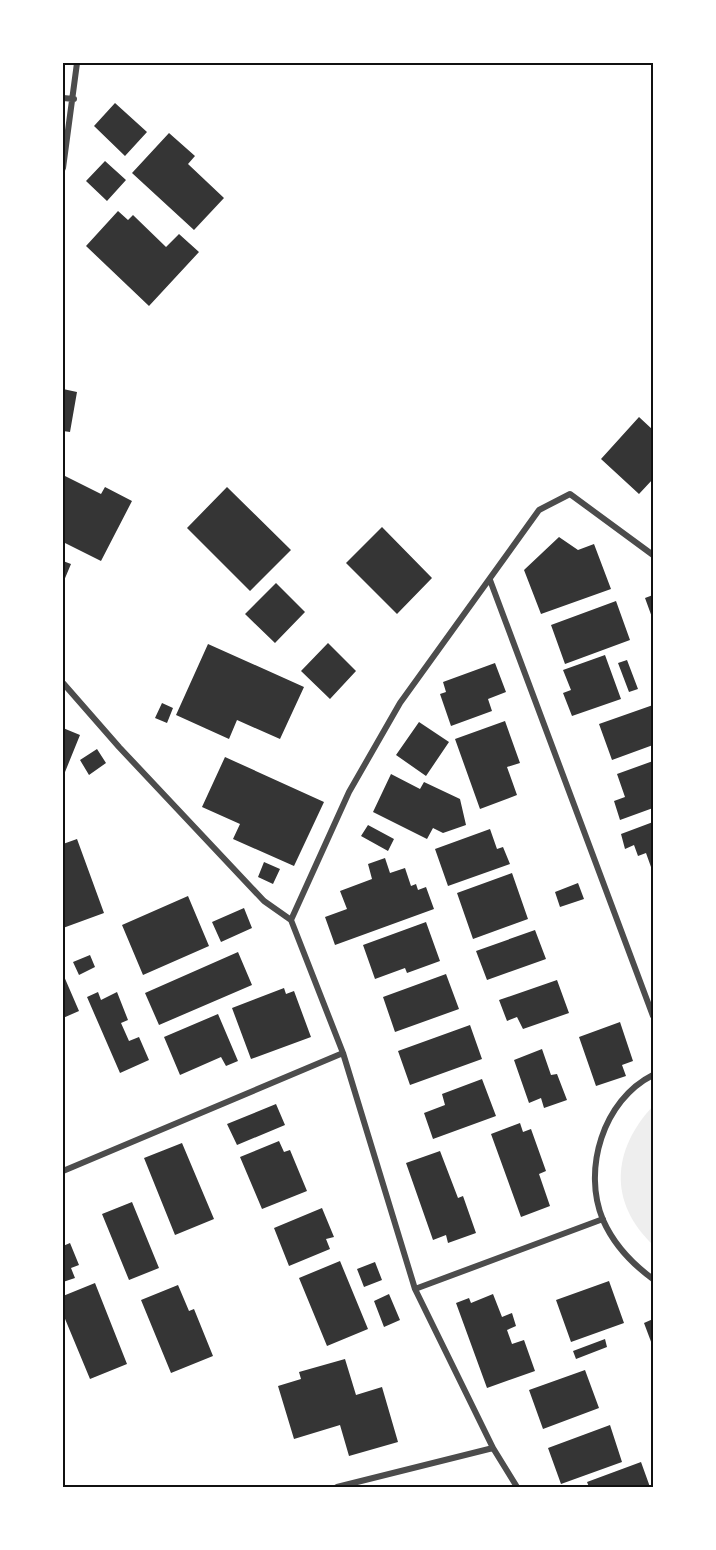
<svg xmlns="http://www.w3.org/2000/svg" width="716" height="1550" font-family="'Sofia Sans Condensed',sans-serif">
	<style>
		.green { fill: #eee }
		.building { fill: #353535 }
		.lines { fill: none; stroke-linecap: round; stroke-linejoin: round }
		.minor { stroke: #4c4c4c; stroke-width: 6 }
		.neatline { fill: none; stroke: #111; stroke-width: 2 }
	</style>
	<rect width="100%" height="100%" fill="#fff"/>
	<path class="green" d="M653 1106V1245C608 1202 612 1150 653 1106Z"/>
	<path class="building" d="M115 103 147 132 125 156 94 126Z
		M169 133 195 156 188 164 224 198 194 230 132 173Z
		M105 161 126 180 107 201 86 181Z
		M118 211 128 220 133 215 166 247 179 234 199 252 149 306 86 246Z
		M63 389 77 392 70 432 63 431Z
		M639 417 653 430V479L639 494 601 459Z
		M63 475 101 494 105 487 132 501 101 561 63 542Z
		M227 487 291 550 250 591 187 528Z
		M382 527 432 578 397 614 346 563Z
		M559 537 578 550 594 544 611 589 541 614 524 570Z
		M63 561 71 564 63 583Z
		M276 583 305 612 275 643 245 614Z
		M653 595V620L645 598Z
		M616 601 630 640 565 664 551 625Z
		M328 643 356 671 330 699 301 671Z
		M208 644 304 687 280 739 237 720 229 739 176 715Z
		M605 655 621 699 572 716 563 693 571 690 563 670Z
		M627 660 638 689 629 692 618 663Z
		M495 663 506 692 488 699 492 711 451 726 440 694 446 692 443 682Z
		M162 703 173 708 167 723 155 718Z
		M653 705V745L612 760 599 724Z
		M505 721 520 763 507 767 517 795 480 809 455 739Z
		M419 722 449 742 426 776 396 755Z
		M63 728 80 735 63 777Z
		M97 749 106 763 89 775 80 760Z
		M225 757 324 802 294 866 233 839 240 824 202 807Z
		M653 761V808L620 820 614 801 625 797 617 774Z
		M391 774 420 789 424 782 460 799 466 825 443 833 433 828 427 839 373 812Z
		M653 822V866L651 867 646 853 638 856 634 845 625 849 621 834Z
		M368 825 394 839 388 851 361 836Z
		M490 829 497 849 503 847 510 864 448 886 435 849Z
		M77 839 104 913 63 928V844Z
		M385 858 390 873 405 868 411 886 416 884 418 890 426 887 434 909 335 945 325 917 347 909 340 891 372 879 368 864Z
		M264 862 280 869 273 884 258 877Z
		M512 873 528 919 473 939 457 893Z
		M578 883 584 899 560 907 555 892Z
		M188 896 209 946 143 975 122 925Z
		M244 908 252 928 221 942 212 922Z
		M426 922 440 961 407 973 405 968 375 979 363 945Z
		M535 930 546 959 487 980 476 951Z
		M238 952 252 985 159 1025 145 993Z
		M90 955 95 967 79 975 73 962Z
		M63 974 79 1011 63 1018Z
		M446 974 459 1009 395 1032 383 997Z
		M557 980 569 1013 523 1029 517 1017 507 1021 499 1000Z
		M284 988 286 994 294 991 311 1037 251 1059 232 1008Z
		M98 992 101 1000 117 992 128 1020 121 1023 129 1041 139 1037 149 1060 120 1073 87 997Z
		M218 1014 238 1061 226 1066 221 1057 180 1075 164 1037Z
		M620 1022 633 1061 622 1065 626 1076 596 1086 579 1037Z
		M470 1025 482 1059 410 1085 398 1051Z
		M542 1049 551 1075 557 1074 567 1100 544 1108 541 1098 529 1103 514 1060Z
		M482 1079 496 1116 433 1139 424 1113 445 1105 442 1094Z
		M276 1104 285 1125 237 1145 227 1124Z
		M520 1123 523 1132 531 1129 546 1171 539 1174 550 1206 521 1217 491 1134Z
		M279 1141 284 1152 290 1150 307 1191 262 1209 240 1157Z
		M182 1143 214 1219 175 1235 144 1158Z
		M440 1151 458 1198 463 1196 476 1233 448 1243 446 1235 433 1240 406 1163Z
		M132 1202 159 1268 129 1280 102 1214Z
		M322 1208 334 1237 326 1239 330 1249 289 1266 274 1228Z
		M70 1243 79 1265 71 1268 75 1278 63 1282V1246Z
		M340 1261 368 1329 327 1346 299 1278Z
		M375 1262 382 1280 364 1287 357 1269Z
		M609 1281 624 1323 571 1342 556 1300Z
		M95 1283 127 1364 90 1379 63 1314V1296Z
		M178 1285 189 1311 194 1309 213 1356 171 1373 141 1300Z
		M389 1294 400 1320 384 1327 374 1301Z
		M493 1294 502 1317 512 1313 516 1326 507 1330 512 1344 524 1340 535 1371 487 1388 456 1303 469 1298 471 1303Z
		M653 1319V1347L644 1323Z
		M605 1339 607 1347 576 1359 573 1351Z
		M345 1359 356 1395 382 1387 398 1442 349 1456 340 1425 294 1439 278 1386 301 1379 299 1372Z
		M585 1370 599 1408 543 1429 529 1390Z
		M610 1425 622 1462 561 1484 548 1448Z
		M641 1462 650 1487H589L587 1482Z"/>
	<g class="lines">
		<path class="minor" d="M63 98 74 99
			M63 168 77 63
			M490 580 653 1016
			M63 683 119 747 264 901 291 920
			M653 1075C603 1100 582 1170 603 1220 614 1245 631 1263 653 1279
			M63 1171 343 1053
			M415 1289 603 1219
			M337 1487 493 1448
			M517 1487 493 1448 415 1289 343 1053 291 920 349 792 400 703 539 510 570 494 653 555"/>
	</g>
	<rect width="716" height="1550" fill="none" stroke="#ffffff" stroke-width="129"/>
	<rect x="64" y="64" width="588" height="1422" class="neatline"/>
</svg>
